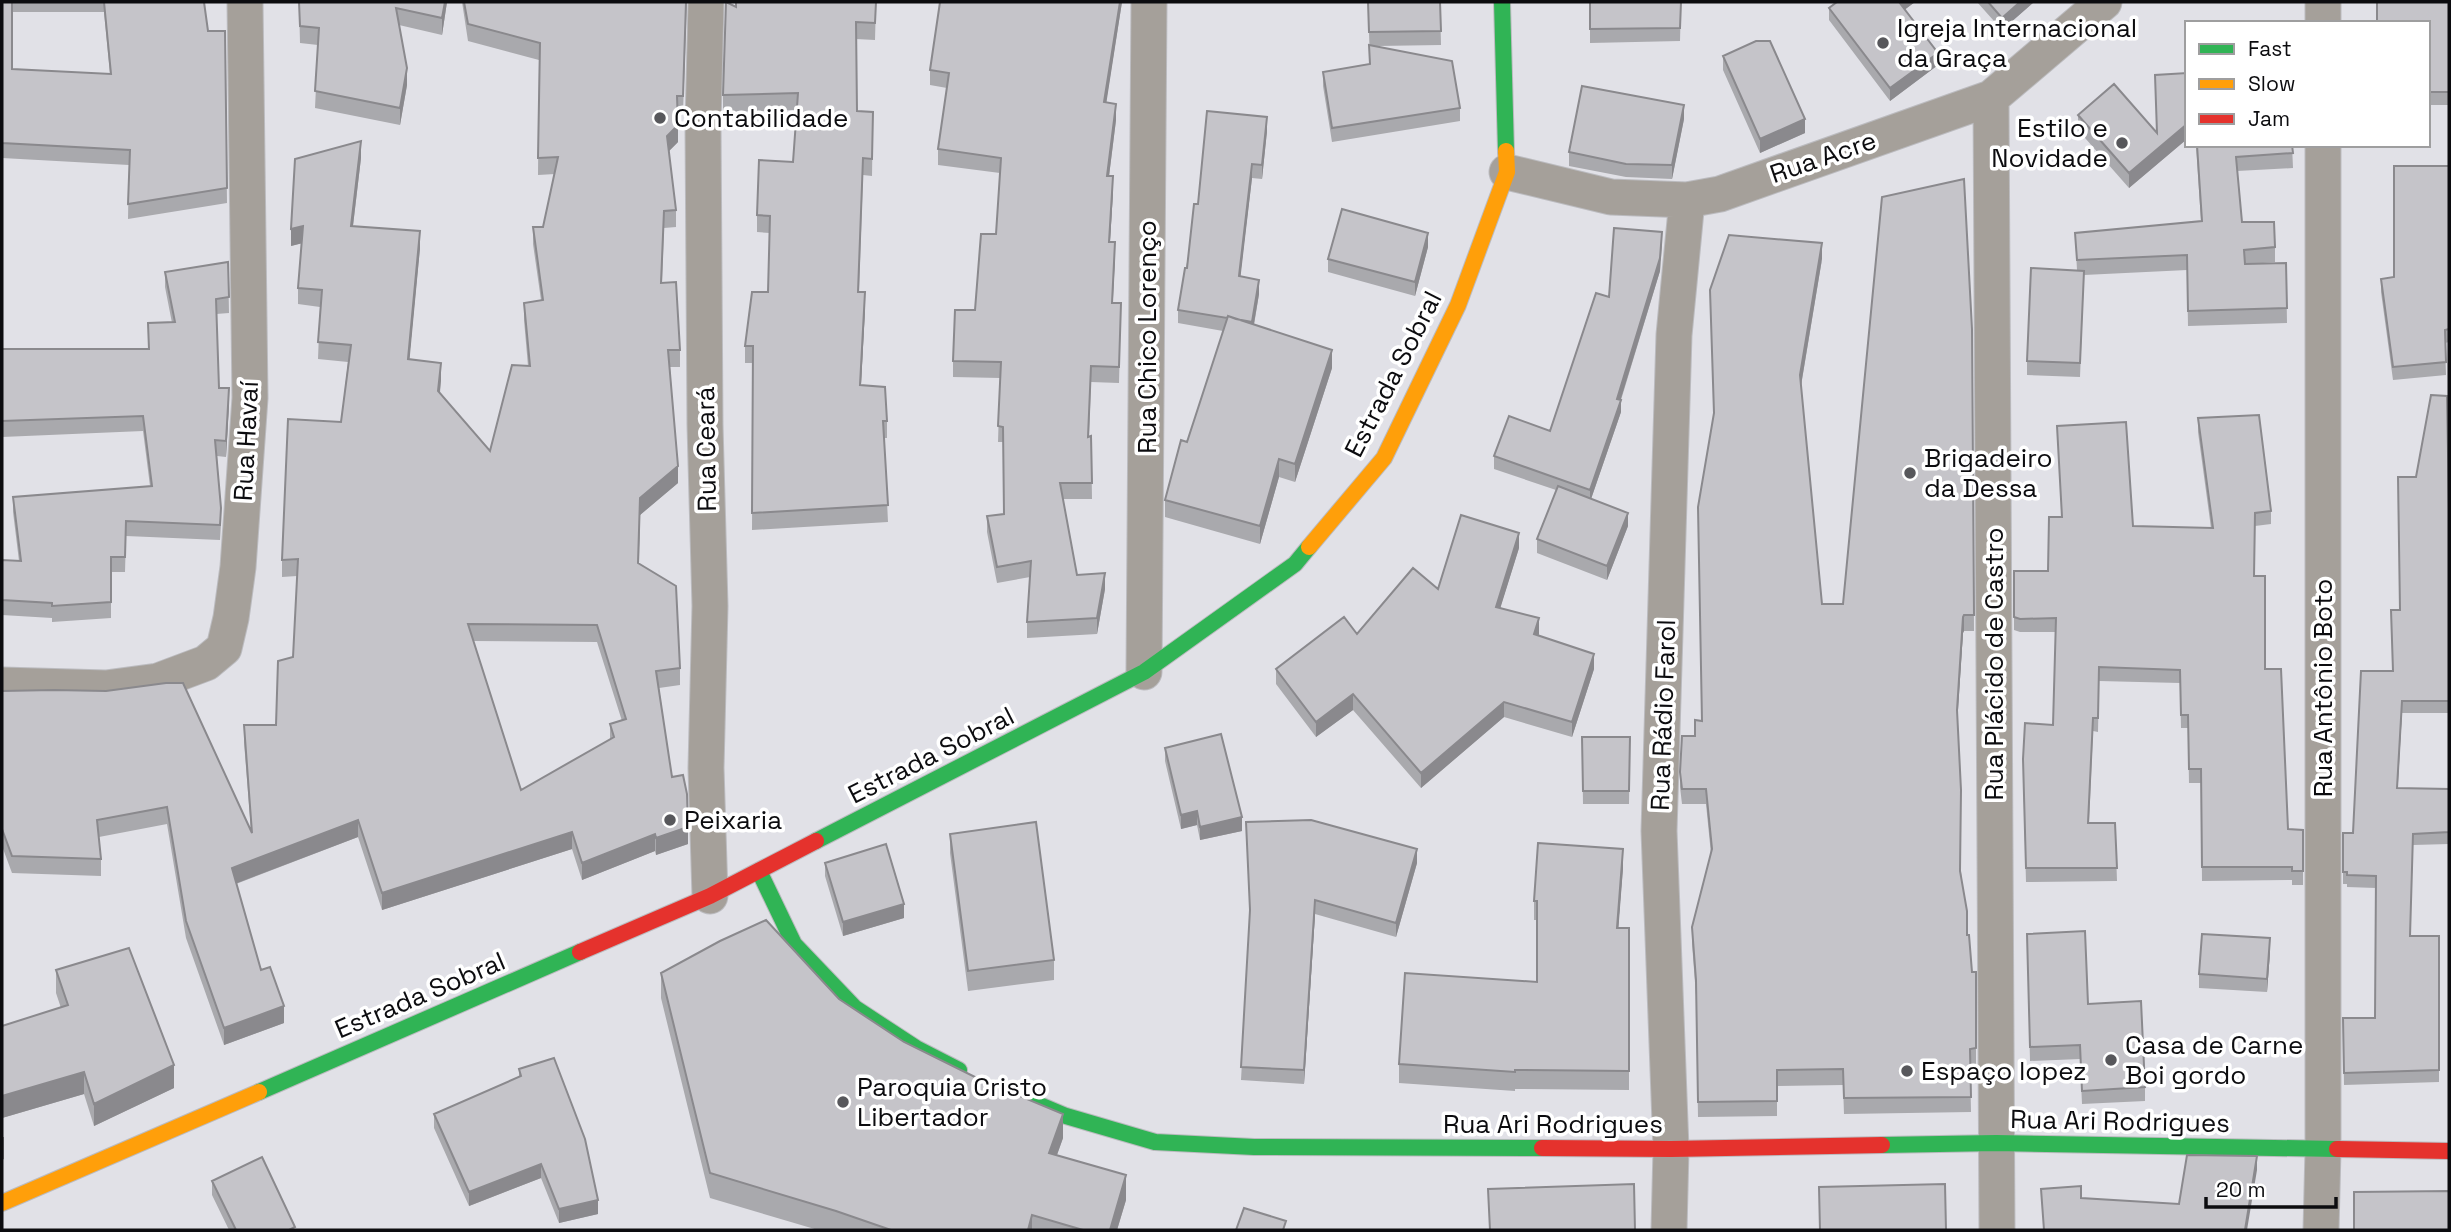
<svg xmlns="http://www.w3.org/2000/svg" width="2451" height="1232" font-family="'Space Grotesk',sans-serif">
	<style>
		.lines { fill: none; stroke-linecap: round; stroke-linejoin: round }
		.street-casing { stroke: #bbbbbf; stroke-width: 37 }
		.fast-casing { stroke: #bbbbbf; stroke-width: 18 }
		.slow-casing { stroke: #bbbbbf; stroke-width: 18 }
		.jam-casing { stroke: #bbbbbf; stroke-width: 18 }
		.street { stroke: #a5a09a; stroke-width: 35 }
		.fast { stroke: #30b455; stroke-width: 16 }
		.slow { stroke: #ff9f0a; stroke-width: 16 }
		.jam { stroke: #e5322d; stroke-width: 16 }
		.wall { fill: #a9a9ad; fill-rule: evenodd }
		.shaded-wall { fill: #8a898d }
		.building { fill: #c5c4c9; stroke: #8a898d; stroke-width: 2; fill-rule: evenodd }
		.poi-dot { fill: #57575b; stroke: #fff; stroke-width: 2.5 }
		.labels { text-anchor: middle; stroke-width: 7; stroke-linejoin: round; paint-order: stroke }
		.poi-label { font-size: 26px; fill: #0c0c0f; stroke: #fff; text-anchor: start }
		.street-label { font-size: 26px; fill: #0c0c0f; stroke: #fff }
	</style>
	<rect width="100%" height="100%" fill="#e1e1e7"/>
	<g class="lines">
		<defs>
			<path id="street" d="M706 2 703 125 705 425 710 606 706 768 710 896
				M2323 23V2
				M1991 98 1997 1230
				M1507 172 1611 197 1687 200 1720 194 1991 98 2104 2
				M1144 672 1149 2
				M2 685 106 688 158 681 206 663 224 648 231 618 238 567 250 398 245 2
				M1669 1230 1671 1149 1659 831 1674 335 1687 200
				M2321 1230 2323 1150V145"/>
			<path id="fast" d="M1502 2 1506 151
				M816 841 1144 672 1295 564 1309 547
				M759 871 794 944 855 1008 916 1048 959 1070
				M259 1092 580 952
				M1014 1094 1066 1116 1155 1142 1254 1147 1542 1148
				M1882 1145 1996 1143 2337 1149"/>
			<path id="slow" d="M1309 547 1384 458 1458 305 1507 172 1506 151
				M2 1203 259 1092"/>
			<path id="jam" d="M580 952 710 896 816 841
				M1542 1148 1671 1149 1882 1145
				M2337 1149 2449 1151"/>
		</defs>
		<use href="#street" class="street-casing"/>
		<use href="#fast" class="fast-casing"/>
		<use href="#slow" class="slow-casing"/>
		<use href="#jam" class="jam-casing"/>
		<use href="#street" class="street"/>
		<use href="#fast" class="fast"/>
		<use href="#slow" class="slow"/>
		<use href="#jam" class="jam"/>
	</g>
	<path class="wall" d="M2 2H204L208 31H225L227 203 128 219 129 165 2 158ZM12 12H104L110 74 12 69Z
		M299 2H447L442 35 399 25 407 85 400 125 315 108 318 45 300 43Z
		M462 2H687L683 112 678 113V142L669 151 676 210V227L664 228 662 283 680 350V367H670L678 483 640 515 639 563 680 668V685L659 688 672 777 688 844 656 855 655 851 582 880 572 849 382 910 358 837 236 884 261 970 284 1023 224 1045 186 938 167 824 99 837 101 859V876L12 873 2 846V691L251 830 244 742V725H276L293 657 297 576 282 577V560L341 422 348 362 318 359 320 307 298 304V288L302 243 291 246 361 158 353 226 420 248 409 359 441 380 440 393 490 451 528 366 524 320V303L541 300 533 244V227H543L555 174 538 175 539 60 468 41ZM473 641 597 642 622 721 610 724V740L521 790Z
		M876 2 875 40 856 39 857 111 873 112 872 176 863 175 859 292 865 309 861 385 887 421V438H884L888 522 752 530 753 363H745V346L768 292 770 233 757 232V215L793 162 797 110 723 112V95L736 7Z
		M1122 2 1106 102 1116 120 1109 176 1113 192 1110 242 1115 258 1112 303H1121L1119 383 1091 382 1089 436H1091L1092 499H1063L1077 575 1105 589 1097 634 1027 638V622L1030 577 997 583 987 532V516L1004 514 1003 442H998L1000 378 953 377V361L975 310 996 234 1000 173 938 165V149L947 88 930 85V70Z
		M1368 2H1440L1441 45 1377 46 1460 108V121L1332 142 1323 86V72L1370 64Z
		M1681 2 1680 41 1590 43V29Z
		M1837 2H1915L1905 9 1938 65 1890 101 1829 20V8Z
		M1977 2H2034L2002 30Z
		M2449 2V105H2428V23Z
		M1723 56 1805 133 1760 153 1723 70Z
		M2187 73V139L2129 188 2078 130V115L2157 133Z
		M1684 119 1672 179 1626 177 1569 166V152Z
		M1267 131 1262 179 1252 178 1240 277 1259 294 1254 325 1332 368 1295 482 1279 477 1260 544 1165 517V500L1187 442 1223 331 1178 323V310L1198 204Z
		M2196 145H2292L2293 168 2237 171 2242 222 2275 247V262L2251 264 2286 263 2287 323 2188 326 2187 270 2084 275 2080 377 2027 375V361L2077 270 2075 233 2201 221Z
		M2449 166V342L2445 343 2446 375 2393 380 2381 292V279L2394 277Z
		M1662 245 1660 271 1621 400V412L1591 499 1628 526 1607 580 1537 553V539L1556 490 1494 469V456L1550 431 1609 297Z
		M1428 247 1415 296 1328 272V259Z
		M1822 259 1801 386 1822 604H1843L1972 329 1974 631H1964L1963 633 1957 718 1961 872 1972 972H1976V1064H1970L1971 1112 1844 1114 1843 1085 1777 1086V1116L1698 1117 1696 996 1692 943V927L1711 854 1706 804H1682L1680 787 1682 736H1695L1701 721Z
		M228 262 229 313 216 314 219 388 229 403 226 457 217 456 221 523 220 540 126 536 125 572H111V618L52 622V618L2 615V560L19 561 13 512V497L150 486 143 431 2 437V349H148V323H172L165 287V272Z
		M2198 418 2271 511V524L2255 526 2254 576 2265 669 2288 829 2303 830V885H2292V880L2202 881 2201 783H2189L2188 728H2181L2180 683 2099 681 2098 732 2093 731 2089 823H2115L2117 881 2026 882 2023 772 2053 725 2056 632H2020L2014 630V571H2048L2062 517 2057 426 2133 526 2211 528 2198 432Z
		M2449 509V713H2402L2397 788 2449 789V844L2413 845 2410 936H2439V1082L2344 1085 2343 1018H2375L2376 888 2347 887V884H2343V833H2353L2392 671 2400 610Z
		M1519 548 1500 608 1539 634 1538 635 1594 669 1572 737 1504 717 1421 788 1353 710 1316 737 1276 684V669L1357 634 1438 589Z
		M1582 737H1630L1629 804H1583Z
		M1165 748 1242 831 1200 840 1197 825 1181 829 1165 761Z
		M1246 822 1417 863 1396 937 1315 914 1304 1084 1241 1080 1250 916Z
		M950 834 1054 960V980L968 991 950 853Z
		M825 863 904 918 843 936 825 876Z
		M1623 868 1618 928H1629V1090L1515 1089V1091L1399 1083V1064L1537 982V920H1534V901Z
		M2027 934 2088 1004 2145 1087V1101L2082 1104 2080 1059 2030 1061Z
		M2270 952 2267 992 2199 988V974Z
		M56 970 174 1088 94 1126 84 1094 2 1118V1026L61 1008 56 993Z
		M661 973 839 999 904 1042 1063 1138 1057 1155 1126 1200 1117 1230H818L710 1198 661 998Z
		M519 1069 598 1214 559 1223 541 1178 469 1206 434 1128V1114L519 1077Z
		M212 1181 295 1230H229L212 1195Z"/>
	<path class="shaded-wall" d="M445 2H447L442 35V18Z
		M1120 2H1122L1104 118V102Z
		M1899 2H1915L1899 14Z
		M2020 2H2034L2002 30V18Z
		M1938 53V65L1890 101V88Z
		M407 68V85L400 125V108Z
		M1116 104V120L1107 192V176Z
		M1684 105V119L1672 179V165Z
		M1267 117V131L1262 179V165Z
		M1805 119V133L1760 153V139Z
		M2187 124V139L2129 188V173Z
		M678 125V142L667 153V136Z
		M361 141V158L351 242V226Z
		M1252 164V178L1239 290V276Z
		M1113 176V192L1109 257V242Z
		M303 226V243L291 246V229Z
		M420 231V248L408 376V359Z
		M1662 232 1660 271 1618 408 1621 400V412L1590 502V490L1617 399Z
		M1428 233V247L1415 296V282Z
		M1115 242V258L1112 318V303Z
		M1822 243V259L1800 391V375Z
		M1259 280V294L1252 335V322Z
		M865 292V309L860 402V385Z
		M1332 350V368L1295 482V464Z
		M441 363V380L438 408V391Z
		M229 388V403L226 457V441Z
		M1279 459V477L1260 544V526Z
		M678 466V483L640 515 638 580 640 498Z
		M1628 513V526L1607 580V566Z
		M1519 533V548L1496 622V607Z
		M1105 573V589L1097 634V618Z
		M1964 615V631L1963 633 1957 726V710L1963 617Z
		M1539 618V634L1534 649V634Z
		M1594 654V669L1572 737V722Z
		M1353 694V710L1316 737V722Z
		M2402 701V713L2397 800V788Z
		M1504 702V717L1421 788V773Z
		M1197 811V825L1181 829V815Z
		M1242 817V831L1200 840V827Z
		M358 820V837L232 885V868Z
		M688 827V844L656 855V838Z
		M572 832V849L382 910V893Z
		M655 834V851L582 880V863Z
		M1417 849V863L1396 937V923Z
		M1623 849V868L1617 947V928Z
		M1315 900V914L1304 1084V1070Z
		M904 904V918L843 936V922Z
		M2270 938V952L2267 992V979Z
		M284 1006V1023L224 1045V1028Z
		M174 1065V1088L94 1126V1104Z
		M84 1072V1094L2 1118V1096Z
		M1063 1114V1138L1049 1177V1153Z
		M2 1137H4V1159L2 1160Z
		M2257 1156V1170L2247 1230H2245Z
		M541 1164V1178L469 1206V1192Z
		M1126 1175V1200L1117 1230H1110Z
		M598 1200V1214L559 1223V1209Z
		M1032 1215V1230H1028Z"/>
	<path class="building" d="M2 2H12V69L111 74 104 2H204L208 31H225L227 188 128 204 130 150 2 143Z
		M299 2H445L442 18 396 8 407 68 400 108 315 91 319 28 300 26Z
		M464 2H686L683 96H677L678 125 667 136 676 210 664 211 661 283 676 282 680 350H668L678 466 640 498 638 563 676 586 680 668 656 671 672 777 683 775 687 794 688 827 656 838 655 834 582 863 572 832 382 893 358 820 232 868 261 970 270 967 284 1006 224 1028 186 921 167 807 97 820 101 859 12 856 2 829V691L54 690 106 691 166 683H183L252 833 244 725H276L278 661 293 657 298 559 282 560 288 419 341 422 351 345 318 342 322 290 298 288 303 226 291 229 295 159 361 141 351 226 420 231 408 359 441 363 438 391 490 451 512 365 530 366 524 303 543 300 533 227H543L558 157 538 158 540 43 468 24ZM468 624 597 625 626 719 610 724 614 737 521 790Z
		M726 2 736 7V2H876L875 23 856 22 857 111 873 112 872 159 863 158 858 292H865L860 385 885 387 887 421H883L888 505 752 513 753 346H745L752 292H768L770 216 757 215 759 160 793 162 798 93 723 95Z
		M940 2H1120L1104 102 1116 104 1107 176H1113L1109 242H1115L1112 303H1121L1119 367 1091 366 1088 437 1091 436 1092 483H1060L1077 575 1105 573 1097 618 1027 622 1031 561 997 567 987 516 1004 514 1003 427 998 426 1001 362 953 361 955 310H975L981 234H996L1001 158 938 149 949 73 930 70Z
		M1368 2H1440L1441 31 1369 32Z
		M1590 2H1681L1680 28 1590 29Z
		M1837 2H1899L1938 53 1890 88 1829 8Z
		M1988 2H2020L2002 18Z
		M2377 2H2449V92H2428V23H2377Z
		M1756 41H1770L1805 119 1760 139 1723 56Z
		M1369 45 1452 61 1460 108 1332 128 1323 72 1370 64Z
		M2187 73V124L2129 173 2078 115 2114 84 2157 133 2155 75Z
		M1582 86 1684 105 1672 165 1626 164 1569 152Z
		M1207 111 1267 117 1262 165 1252 164 1239 276 1259 280 1252 322 1236 319 1228 316 1227 318 1178 310 1185 268H1187L1194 204H1198Z
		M2197 145H2292L2293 153 2236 157 2242 222H2274L2275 247 2244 250 2245 264 2286 263 2287 308 2188 311 2187 255 2077 260 2075 233 2202 221Z
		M2394 166H2449V329L2445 330 2446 362 2393 367 2381 279 2394 277Z
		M1964 179 1972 329 1974 615H1964L1963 617 1957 710 1961 790 1960 871 1967 911V935H1969L1972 972H1976V1048L1970 1049 1971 1097 1844 1098 1843 1069 1777 1070V1101L1698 1102 1696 980 1692 927 1712 849 1706 789H1682L1680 772 1682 736H1695V720L1702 721 1698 507 1714 413 1710 290 1729 235 1822 243 1800 375 1822 604H1843L1882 197Z
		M1342 209 1428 233 1415 282 1328 259Z
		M1614 228 1662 232 1660 258 1617 399 1621 400 1590 490 1494 456 1509 416 1550 431 1596 293 1609 297Z
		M228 262 229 297 216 299 219 388H229L226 441 215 440 221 508 220 525 126 521 125 557H111V602L52 606V603L2 600V560L21 561 13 497 152 486 143 416 2 421V349H149L148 323 175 322 165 272Z
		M2031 268 2084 271 2080 363 2027 361Z
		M1228 316 1332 350 1295 464 1279 459 1260 526 1165 500 1181 440 1187 442Z
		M2431 395 2447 396 2449 509V701H2402L2397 788 2449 789V832L2413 834 2410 936H2439V1070L2344 1073 2343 1018H2375L2376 876 2347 875V872H2343V833H2353L2361 671H2393L2391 610H2400L2398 477H2416Z
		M2259 415 2271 511 2255 513 2254 576H2265V669H2281L2288 829 2303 830V871H2292V867H2202L2201 769H2189L2188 715H2181L2180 670 2099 667 2098 718H2093L2088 823H2115L2117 868H2026L2023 759 2025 723 2053 725 2056 618 2020 619 2014 617V571H2048L2049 517H2062L2057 426 2126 422 2133 526 2213 528 2198 418Z
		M1558 486 1628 513 1607 566 1537 539Z
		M1461 515 1519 533 1496 607 1539 618 1534 634 1594 654 1572 722 1504 702 1421 773 1353 694 1316 722 1276 669 1344 617 1357 634 1413 568 1438 589Z
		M1221 734 1242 817 1200 827 1197 811 1181 815 1165 748Z
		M1582 737H1630L1629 791H1583Z
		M1311 820 1417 849 1396 923 1315 900 1304 1070 1241 1067 1250 910 1246 822Z
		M1036 822 1054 960 968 971 950 834Z
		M1538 843 1623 849 1617 928H1629V1071L1515 1070V1072L1399 1064 1405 973 1537 982V901H1534Z
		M886 844 904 904 843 922 825 863Z
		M766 920 839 999 904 1042 979 1079 1063 1114 1049 1153 1126 1175 1110 1230H1083L1032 1215 1028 1230H891L836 1211 710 1173 661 973 720 941Z
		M2085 931 2088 1004 2141 1001 2145 1087 2082 1091 2080 1045 2030 1047 2027 934Z
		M2202 934 2270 938 2267 979 2199 974Z
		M129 948 174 1065 94 1104 84 1072 2 1096V1026L68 1005 56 970Z
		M554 1058 585 1139 598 1200 559 1209 541 1164 469 1192 434 1114 521 1076 519 1069Z
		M2187 1155 2257 1156 2245 1230H2044L2041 1189 2081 1186V1198L2179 1204Z
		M262 1157 295 1227 289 1230H236L212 1181Z
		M1634 1184 1635 1230H1490L1488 1189Z
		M1945 1184 1946 1230H1820L1819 1187Z
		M2449 1191V1230H2354V1192Z
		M1244 1208 1286 1221 1283 1230H1236Z"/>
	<g class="poi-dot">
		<circle cx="1883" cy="43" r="7"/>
		<circle cx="660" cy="118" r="7"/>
		<circle cx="2122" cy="143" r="7"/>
		<circle cx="1910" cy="473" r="7"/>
		<circle cx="670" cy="820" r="7"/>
		<circle cx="2111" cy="1060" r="7"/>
		<circle cx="1907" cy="1071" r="7"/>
		<circle cx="843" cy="1102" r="7"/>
	</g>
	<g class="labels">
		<g class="poi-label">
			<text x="1897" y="37">Igreja Internacional<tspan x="1897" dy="30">da Graça</tspan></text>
			<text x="674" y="127">Contabilidade</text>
			<text x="2108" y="137" text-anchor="end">Estilo e<tspan x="2108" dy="30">Novidade</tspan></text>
			<text x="1924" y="467">Brigadeiro<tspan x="1924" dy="30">da Dessa</tspan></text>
			<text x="684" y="829">Peixaria</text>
			<text x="2125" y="1054">Casa de Carne<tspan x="2125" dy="30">Boi gordo</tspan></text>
			<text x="1921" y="1080">Espaço lopez</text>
			<text x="857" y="1096">Paroquia Cristo<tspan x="857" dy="30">Libertador</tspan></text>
		</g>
		<g class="street-label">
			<text transform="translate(1823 157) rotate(-19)" y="9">Rua Acre</text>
			<text transform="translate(1147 337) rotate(-90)" y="9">Rua Chico Lorenço</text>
			<text transform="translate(1393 374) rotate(-63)" y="9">Estrada Sobral</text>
			<text transform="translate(246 441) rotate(-87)" y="9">Rua Havaí</text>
			<text transform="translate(706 449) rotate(-91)" y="9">Rua Ceará</text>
			<text transform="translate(1994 664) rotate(-90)" y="9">Rua Plácido de Castro</text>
			<text transform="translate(2323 688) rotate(-90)" y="9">Rua Antônio Boto</text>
			<text transform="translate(1663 715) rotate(-88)" y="9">Rua Rádio Farol</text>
			<text transform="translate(931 755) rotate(-27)" y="9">Estrada Sobral</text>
			<text transform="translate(420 995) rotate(-23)" y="9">Estrada Sobral</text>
			<text transform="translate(2120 1121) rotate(1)" y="9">Rua Ari Rodrigues</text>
			<text x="1553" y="1133">Rua Ari Rodrigues</text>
		</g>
	</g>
	<rect width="2451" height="1232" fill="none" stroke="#0c0c0f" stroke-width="7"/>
	<rect x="2185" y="21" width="245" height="126" fill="#ffffff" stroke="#9e9e9f" stroke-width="2"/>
	<rect x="2199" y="44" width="35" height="10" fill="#30b455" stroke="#9e9e9f" stroke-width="2"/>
	<text x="2248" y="56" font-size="21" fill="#0c0c0f">Fast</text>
	<rect x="2199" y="79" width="35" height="10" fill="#ff9f0a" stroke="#9e9e9f" stroke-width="2"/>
	<text x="2248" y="91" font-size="21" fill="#0c0c0f">Slow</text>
	<rect x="2199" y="114" width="35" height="10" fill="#e5322d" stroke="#9e9e9f" stroke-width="2"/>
	<text x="2248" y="126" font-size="21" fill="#0c0c0f">Jam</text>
	<path d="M2206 1197v10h130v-10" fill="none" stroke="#0c0c0f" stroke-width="3.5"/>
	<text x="2216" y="1197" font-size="21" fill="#0c0c0f" stroke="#ffffff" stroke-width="5" paint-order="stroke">20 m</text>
</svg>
